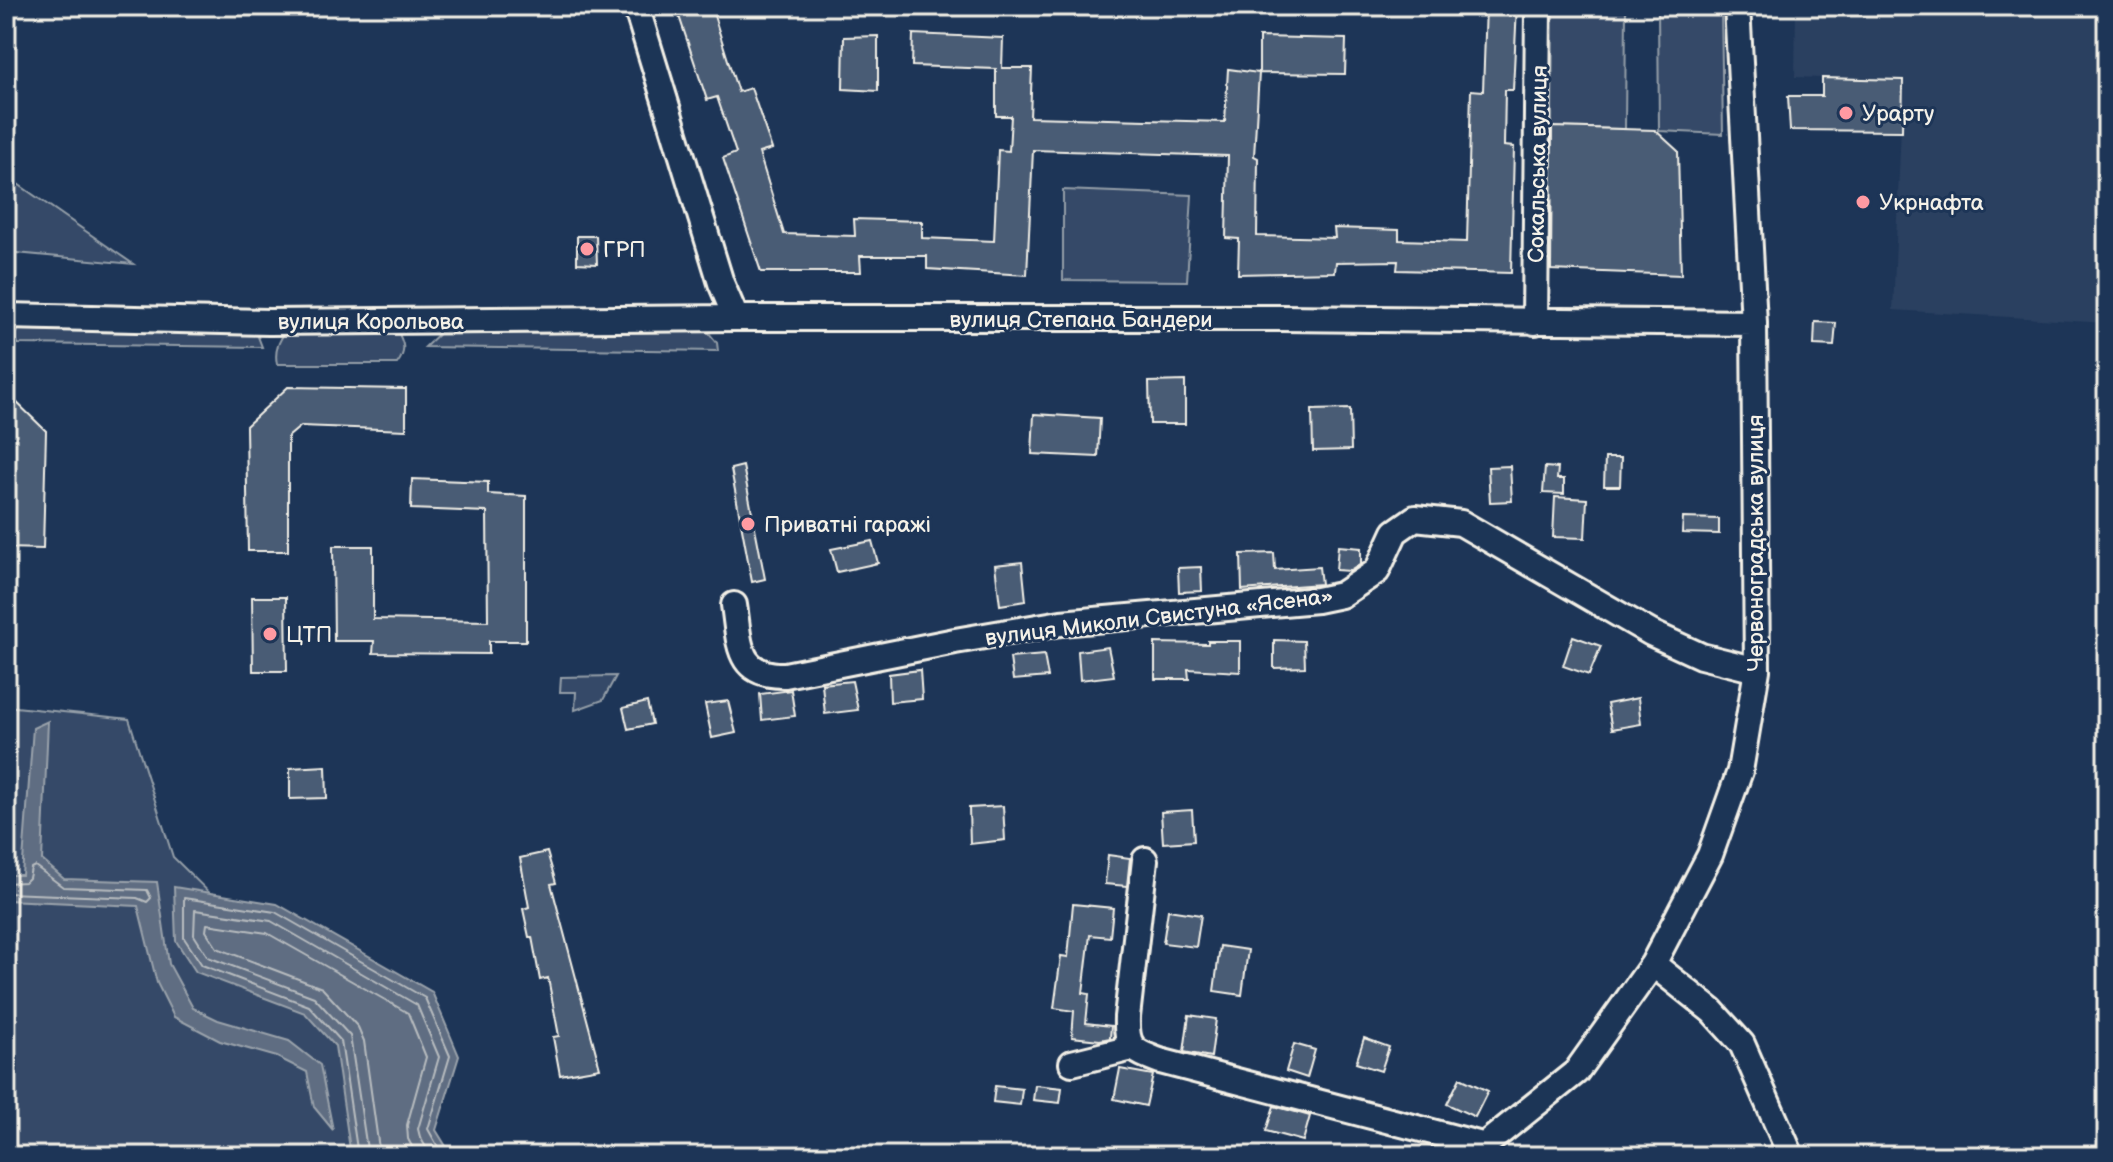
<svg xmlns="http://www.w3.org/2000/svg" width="2113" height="1162" font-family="'Balsamiq Sans',sans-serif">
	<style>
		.built { fill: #2a4060 }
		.green { fill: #354a67; stroke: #949ea8; stroke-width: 2 }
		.water { fill: #5e6d82; stroke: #9aa2ab; stroke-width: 2 }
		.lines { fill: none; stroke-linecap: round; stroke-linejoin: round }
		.shore { stroke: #b8bcbf; stroke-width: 2 }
		.building { fill: #485b74; stroke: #f4f1e8; stroke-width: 2 }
		.minor-casing { stroke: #f4f1e8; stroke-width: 30 }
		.minor { stroke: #1d3557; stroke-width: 24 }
		.poi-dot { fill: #ff9aa2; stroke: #1d3557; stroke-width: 3 }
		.labels { text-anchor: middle; stroke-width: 6; stroke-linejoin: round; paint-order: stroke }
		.poi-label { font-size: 22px; fill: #f4f1e8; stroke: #1d3557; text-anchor: start }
		.street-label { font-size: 22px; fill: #f4f1e8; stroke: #1d3557 }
	</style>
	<rect width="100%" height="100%" fill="#1d3557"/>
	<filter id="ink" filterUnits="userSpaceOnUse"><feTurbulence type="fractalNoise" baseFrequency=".0125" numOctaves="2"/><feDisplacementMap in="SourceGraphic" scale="16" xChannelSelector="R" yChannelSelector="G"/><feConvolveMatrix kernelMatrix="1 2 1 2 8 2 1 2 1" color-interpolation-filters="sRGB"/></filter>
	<g filter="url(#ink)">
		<path class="built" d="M1796 6H2107V323L1893 310 1903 81 1795 77Z"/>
		<path class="green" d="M1553 6H1626L1625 129 1552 127Z
			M1658 6H1721L1723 134 1659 131Z
			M6 171 15 182 133 264 6 252Z
			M1063 190 1192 195 1187 281 1063 280Z
			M19 328 257 334 262 347 18 344 16 337Z
			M692 328 709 333 717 343 718 351 425 347 443 330Z
			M287 329H396C404 342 407 351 397 364H277C274 350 279 341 287 329Z
			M616 676 603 700 575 710 576 692H560L561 677Z
			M6 706 129 719 173 857 303 985 417 1156H6Z"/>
		<path class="water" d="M48 721 42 860 64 879 157 882 169 964 193 1008 218 1020 289 1041 320 1065 333 1130 314 1107 307 1072 277 1057 220 1041 174 1017 157 983 138 906 6 900V875H22L33 728Z
			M174 887 277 904 432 992 459 1056 436 1130 452 1156H351L335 1046 305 1013 196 972 176 941Z"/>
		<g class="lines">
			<path class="shore" d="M6 883 25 882 29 878 31 868 35 866 63 887 147 890 151 898 147 902 137 898 6 893
				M358 1156 341 1041 309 1006 202 965 184 938V898L275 912 425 998 450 1056 428 1129 443 1156
				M368 1156 350 1036 314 997 208 957 194 935 195 910 271 921 417 1005 439 1057 418 1129 420 1137 431 1156
				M380 1156 364 1041 358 1027 322 988 217 948 206 931 207 924 267 933 408 1013 426 1057 407 1125 408 1139 417 1156"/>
		</g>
		<path class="building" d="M703 6H711L738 92 751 88 772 149 759 153 784 234 855 236 854 219 922 221V238L994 241 998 150 1009 151 1011 116H996V69L912 66 913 34 1003 38 1002 68H1032L1030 117 1225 122 1228 69 1259 73 1254 156 1258 158 1257 236 1335 238 1334 228 1399 230V240L1467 242 1471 90 1483 91 1486 6H1517L1513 90H1505L1504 146 1514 147 1511 273 1397 270 1398 261 1336 262 1335 272 1238 274 1239 239 1226 238 1228 156 1033 150 1027 275 927 269V256H860L861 272H761L723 158 736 153 717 97 707 100 679 16Z
			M878 36V91L843 89 844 37Z
			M1259 37 1346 39 1345 74 1259 73Z
			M1822 78 1903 80 1902 131 1790 130 1788 96H1822Z
			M1552 127 1655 130 1678 151 1681 275 1551 270Z
			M577 236H596L597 264 577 263Z
			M1815 322 1836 323 1834 346 1814 345Z
			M1185 381V424H1150L1149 382Z
			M288 387 406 389V430L301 426 288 437V551H248L246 426Z
			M6 392 46 431 43 549 6 548Z
			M1350 409 1351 450 1313 451 1312 410Z
			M1034 414 1100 418 1098 457 1032 454Z
			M1605 458H1621L1620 486H1604Z
			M743 466 765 579 752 582 731 469Z
			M1510 466 1512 501 1490 502 1488 467Z
			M1545 467 1558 468 1557 479H1564V494L1543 493Z
			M412 479 488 482V494L526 496V641H489V654L373 653 374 641H334L333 546H373V619L488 621 487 512 411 509Z
			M1555 497 1587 499 1585 538 1553 537Z
			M1683 518 1719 519V534L1682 533Z
			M872 541 878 563 837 572 831 549Z
			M1338 546 1361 548V564L1350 571 1336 570Z
			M1274 553 1275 570 1319 567 1321 584 1242 590 1241 554Z
			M1022 562 1026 601 1000 605 995 565Z
			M1201 567 1202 591 1179 592 1178 568Z
			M252 597H286L287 671H253Z
			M1573 636 1601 646 1589 675 1563 666Z
			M1274 640 1304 641 1305 667 1274 668Z
			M1208 641H1240V672L1188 669 1189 679H1155V643L1208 644Z
			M1108 647 1114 676 1080 680 1078 651Z
			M1044 655 1048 677 1013 680 1010 658Z
			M920 670 922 699 890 702 889 674Z
			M852 681 858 710 825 714 822 684Z
			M791 690 795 716 762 720 760 694Z
			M1638 698 1641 724 1612 729 1607 704Z
			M728 701 736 733 712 738 705 704Z
			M647 702 652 724 628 729 623 708Z
			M326 766 327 798 290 799V768Z
			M1003 806 1005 840 970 844 969 808Z
			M1192 810 1194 841 1163 843 1161 812Z
			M547 852 556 883 551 884 600 1068 560 1075 553 1037 559 1036 548 978 540 980 532 937H529L523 909 529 907 520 858Z
			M1108 855 1130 858 1127 886 1105 884Z
			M1073 904 1113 908 1110 937 1090 935 1083 993 1089 994 1086 1023 1111 1026 1110 1038 1100 1040 1072 1037 1074 1011 1054 1008 1061 956 1068 957Z
			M1168 910 1201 915 1196 947 1163 943Z
			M1220 946 1248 950 1242 995 1214 991Z
			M1189 1015 1216 1019 1211 1057 1184 1052Z
			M1364 1038 1389 1047 1381 1071 1356 1063Z
			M1294 1044 1315 1050 1307 1078 1286 1071Z
			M1120 1069 1153 1075 1146 1106 1114 1099Z
			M1460 1078 1488 1091 1475 1117 1447 1104Z
			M1035 1085 1062 1088 1060 1103 1033 1100Z
			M995 1086 1022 1089 1020 1105 993 1102Z
			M1274 1106 1310 1116 1303 1141 1266 1131Z"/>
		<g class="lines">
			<defs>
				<path id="minor" d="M636 6 721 283 736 318H1282L1754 323
					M6 316 269 322 736 318
					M1535 322 1538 6
					M734 605C740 643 736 676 785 675L955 641 1061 623 1317 600 1341 595 1377 571 1395 532 1415 518 1461 523 1651 633 1701 656 1757 670
					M1145 860 1127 1017C1126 1047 1132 1051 1160 1061L1486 1146
					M1653 964 1712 1011 1742 1044 1791 1156
					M1072 1063 1132 1048
					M1471 1156 1576 1072 1653 964 1710 855 1740 771 1757 670 1754 323 1737 6"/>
			</defs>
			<use href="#minor" class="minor-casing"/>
			<use href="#minor" class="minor"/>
		</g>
	</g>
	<g class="poi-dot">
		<circle cx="1846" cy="113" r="8"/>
		<circle cx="1863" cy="202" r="8"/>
		<circle cx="587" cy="249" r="8"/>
		<circle cx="748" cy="524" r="8"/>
		<circle cx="270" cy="634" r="8"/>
	</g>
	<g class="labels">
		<g class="poi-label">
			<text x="1862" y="121">Урарту</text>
			<text x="1879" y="210">Укрнафта</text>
			<text x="603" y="257">ГРП</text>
			<text x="764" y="532">Приватні гаражі</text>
			<text x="286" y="642">ЦТП</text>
		</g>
		<g class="street-label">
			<text transform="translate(1537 164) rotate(-89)" y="8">Сокальська вулиця</text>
			<text x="1081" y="327">вулиця Степана Бандери</text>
			<text x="371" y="329">вулиця Корольова</text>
			<text transform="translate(1755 543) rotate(-90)" y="8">Червоноградська вулиця</text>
			<text transform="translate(1159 616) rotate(-7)" y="8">вулиця Миколи Свистуна «Ясена»</text>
		</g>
	</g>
	<rect width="2113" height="1162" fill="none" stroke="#1d3557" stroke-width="32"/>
	<rect x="16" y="16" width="2081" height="1130" fill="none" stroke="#f4f1e8" stroke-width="3" filter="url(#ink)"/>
</svg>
